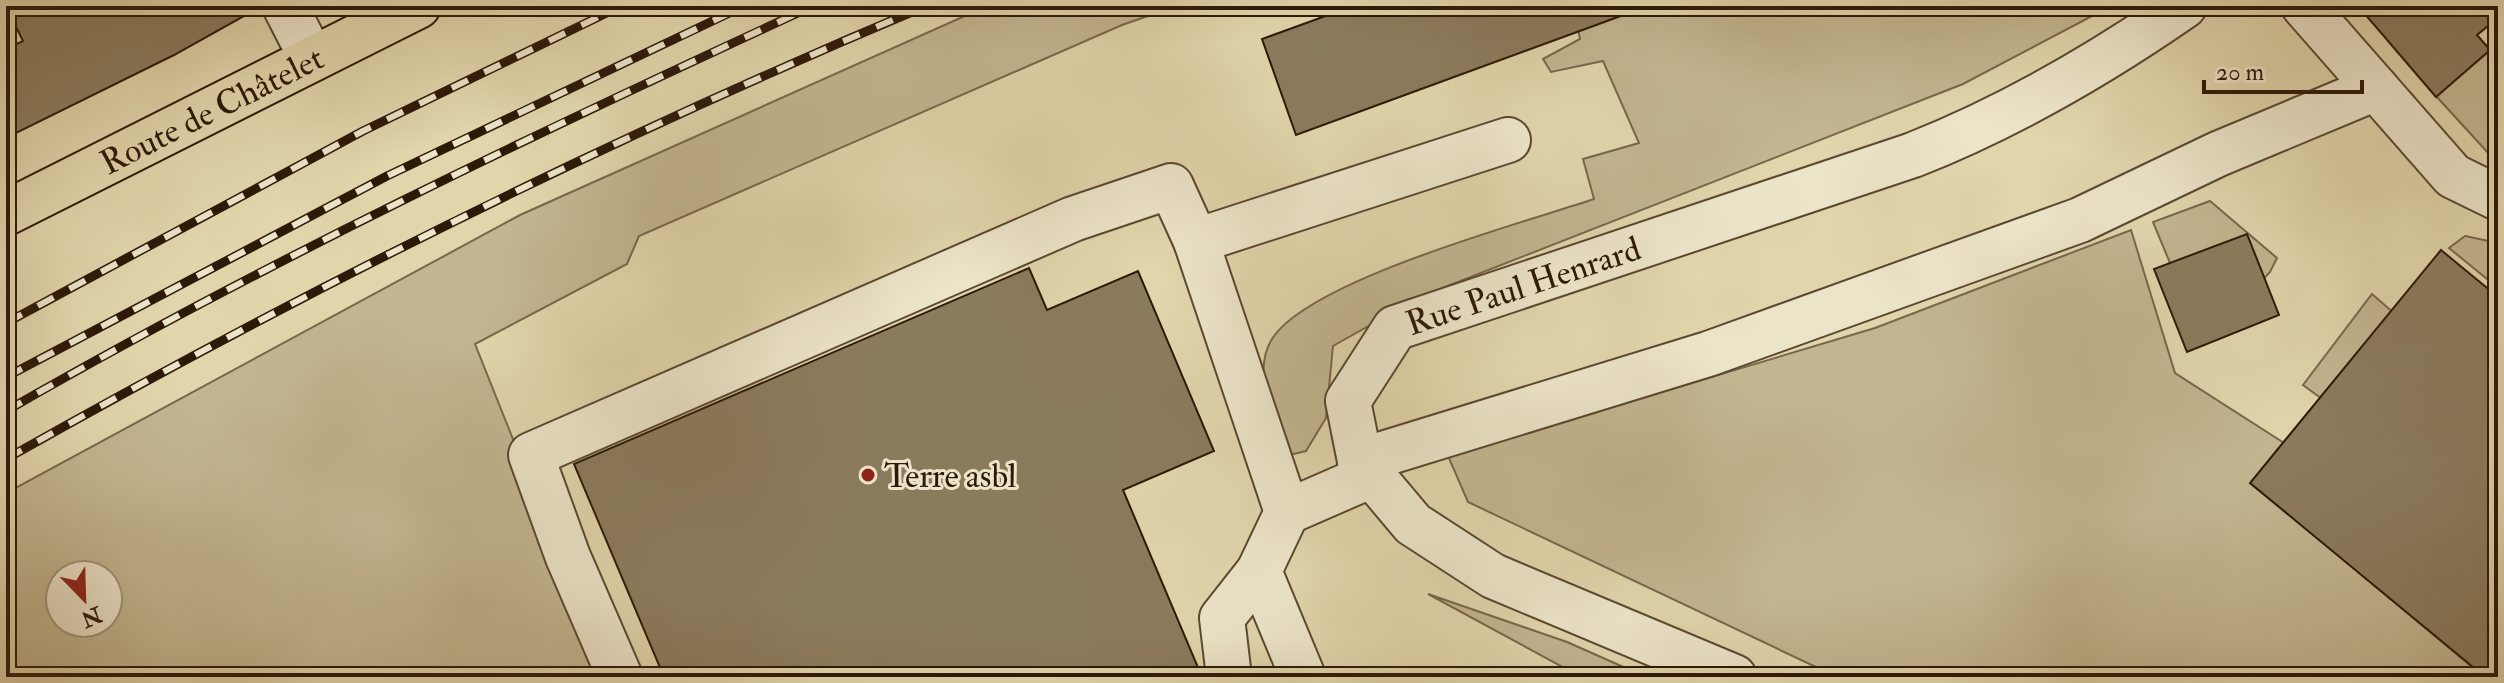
<svg xmlns="http://www.w3.org/2000/svg" width="2504" height="683" font-family="'IM FELL Double Pica',serif">
	<style>
		.green { fill: #c2b590; stroke: #78674c; stroke-width: 2; fill-rule: evenodd }
		.building { fill: #8b7b5d; stroke: #2d1908; stroke-width: 2 }
		.lines { fill: none; stroke-linecap: round; stroke-linejoin: round }
		.minor-casing { stroke: #5a4831; stroke-width: 48 }
		.major-casing { stroke: #2d1908; stroke-width: 48 }
		.minor { stroke: #ece4c9; stroke-width: 44 }
		.major { stroke: #e1d5ac; stroke-width: 44 }
		.rail-casing { stroke: #2d1908; stroke-width: 9 }
		.rail { stroke: #ece4c9; stroke-width: 6; stroke-dasharray: 18; stroke-linecap: butt }
		.poi-dot { fill: #8f2418; stroke: #ece4c9; stroke-width: 3 }
		.labels { text-anchor: middle; stroke-width: 6; stroke-linejoin: round; paint-order: stroke }
		.street-label { font-size: 34px; fill: #2d1908; stroke: #ece4c9 }
		.poi-label { font-size: 34px; fill: #2d1908; stroke: #ece4c9; text-anchor: start }
	</style>
	<rect width="100%" height="100%" fill="#e1d5ac"/>
	<filter id="stains"><feTurbulence type="fractalNoise" baseFrequency=".0025" numOctaves="4"/><feColorMatrix values="0 0 0 0 .2 0 0 0 0 .09 0 0 0 0 .02 0 0 0 .5 -.17"/></filter>
	<radialGradient id="worn" r=".72"><stop offset=".6" stop-color="#630" stop-opacity="0"/><stop offset="1" stop-color="#630" stop-opacity=".3"/></radialGradient>
	<path class="green" d="M987 6H1177L1122 25 639 236 627 264 475 344 608 677H6V493L520 215ZM60 575H108V623H60Z
		M1573 6H2111L1963 84 1422 296 1333 346 1326 418 1306 451 1289 455C1276 420 1250 375 1272 339 1309 280 1523 223 1594 199L1583 159 1639 143 1603 61 1551 72 1543 59 1580 39Z
		M2498 44V148L2489 154 2436 96Z
		M2210 201 2277 258 2270 272 2204 345 2153 222Z
		M2131 230 2175 373 2284 443 2252 483 2484 677H1837L1468 502 1448 456 1875 328Z
		M2465 236 2498 243V288L2449 248Z
		M2372 294 2394 313 2322 399 2303 385Z
		M1428 594 1567 642 1646 677H1581Z"/>
	<path class="building" d="M6 6H260V7L174 55 6 138V49L23 41Z
		M1353 6H1636L1637 10 1296 135 1262 39Z
		M2358 6H2498V18L2477 35 2490 50 2436 97Z
		M2247 234 2279 315 2187 352 2154 269Z
		M2441 250 2498 297V677H2485L2250 483Z
		M1029 268 1047 310 1138 271 1214 451 1123 490 1202 677H664L574 464Z"/>
	<g class="lines">
		<defs>
			<g id="minor">
				<path d="M285 6 312 59"/>
				<path d="M2304 6 2453 176 2498 198"/>
				<path d="M1360 461 1708 354 2080 220 2218 154 2376 88"/>
				<path d="M1372 475 1287 512 1196 241 1508 140"/>
				<path d="M1287 512 1259 571 1303 677"/>
				<path d="M620 677 568 557 531 455 1073 219 1171 186 1196 241"/>
				<path d="M1229 677 1222 618 1259 571"/>
				<path id="s1" d="M1734 677 1493 576 1413 524 1360 461 1348 401 1395 328 1913 155C2009 117 2099 65 2184 6"/>
			</g>
			<g id="major">
				<path id="s2" d="M6 213 418 6"/>
			</g>
		</defs>
		<use href="#minor" class="minor-casing"/>
		<use href="#major" class="major-casing"/>
		<use href="#minor" class="minor"/>
		<use href="#major" class="major"/>
		<defs>
			<path id="rail" d="M6 323 363 131 621 6
				M6 377 387 176 744 6
				M6 411C267 261 539 132 813 6
				M6 459C303 291 611 138 926 6"/>
		</defs>
		<use href="#rail" class="rail-casing"/>
		<use href="#rail" class="rail"/>
	</g>
	<circle class="poi-dot" cx="868" cy="475" r="8"/>
	<g class="labels">
		<g class="street-label">
			<text dy="12" stroke="none"><textPath href="#s2" startOffset="230">Route de Châtelet</textPath></text>
			<text dy="12" stroke="none"><textPath href="#s1" startOffset="722">Rue Paul Henrard</textPath></text>
		</g>
		<g class="poi-label">
			<text x="884" y="487">Terre asbl</text>
		</g>
	</g>
	<rect width="2504" height="683" fill="none" stroke="#e1d5ac" stroke-width="32"/>
	<rect x="8" y="8" width="2488" height="667" fill="none" stroke="#2d1908" stroke-width="4"/>
	<rect x="16" y="16" width="2472" height="651" fill="none" stroke="#2d1908" stroke-width="2"/>
	<g transform="translate(84 599) rotate(157)"><circle r="38" fill="#ece4c9" stroke="#a0937c" stroke-width="2"/>
	<path d="M0-6L14 30L0 20L-14 30Z" fill="#8f2418"/>
	<text y="-12" font-size="22" font-weight="bold" text-anchor="middle" fill="#2d1908">N</text>
	</g>
	<path d="M2204 80v12h158v-12" fill="none" stroke="#2d1908" stroke-width="4"/>
	<text x="2216" y="80" font-size="24" fill="#2d1908" stroke="#ece4c9" stroke-width="6" paint-order="stroke">20 m</text>
	<rect width="100%" height="100%" filter="url(#stains)"/>
	<rect width="100%" height="100%" fill="url(#worn)"/>
</svg>
